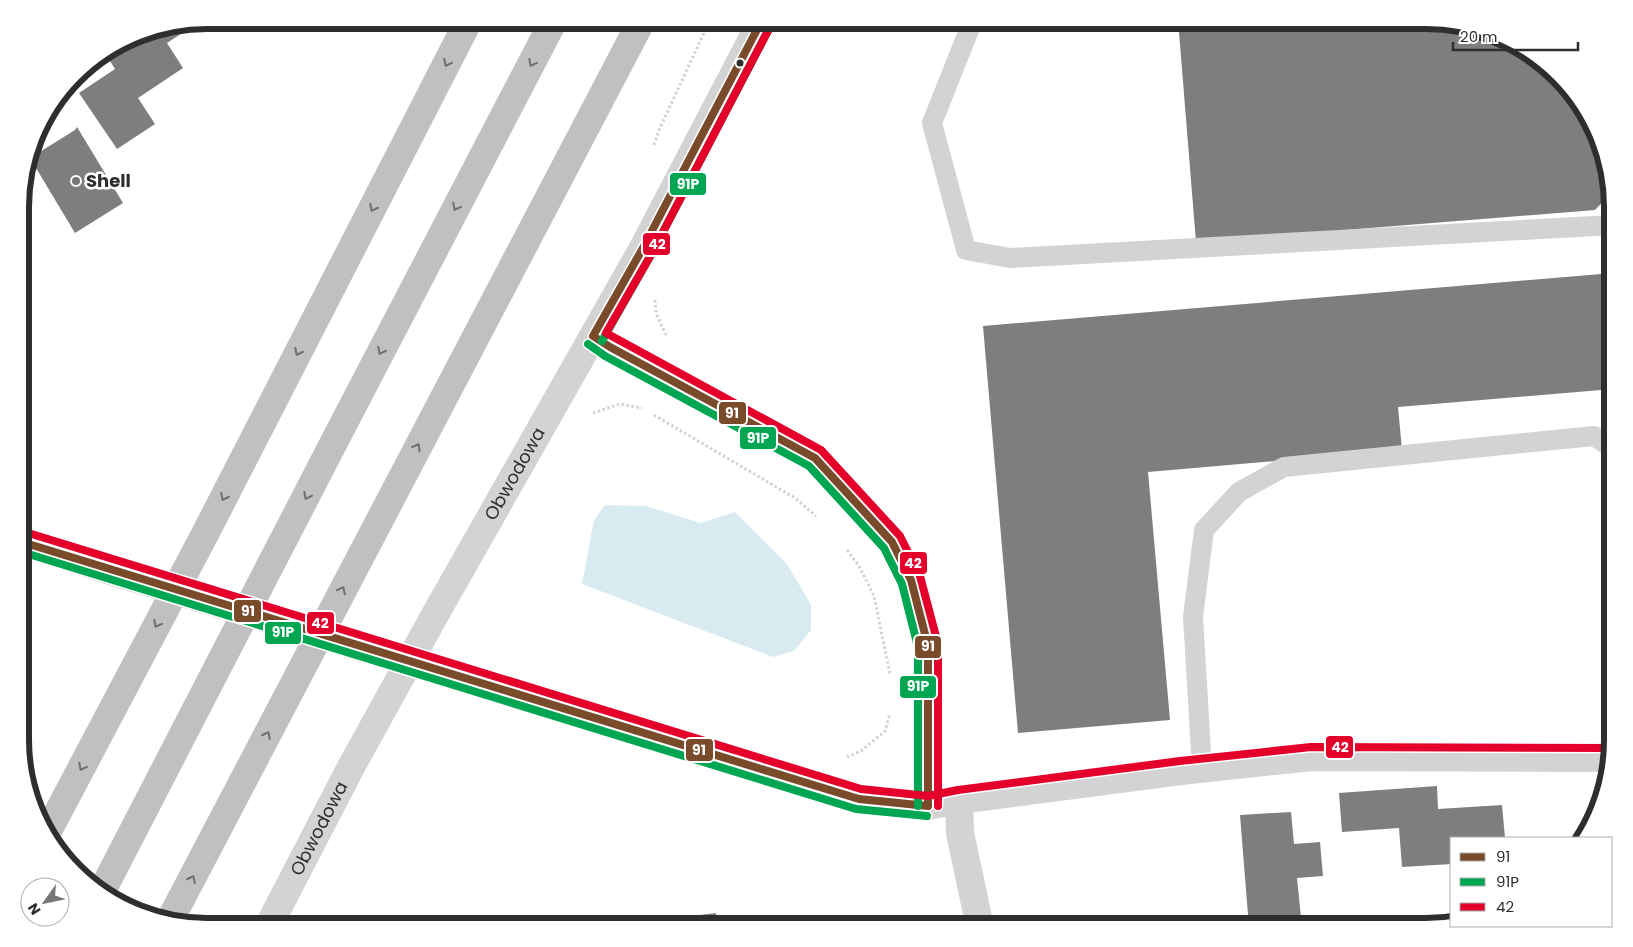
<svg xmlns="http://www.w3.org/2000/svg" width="1633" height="947" font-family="Poppins,sans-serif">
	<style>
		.water { fill: #d8ebf1 }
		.building { fill: #7e7e7e }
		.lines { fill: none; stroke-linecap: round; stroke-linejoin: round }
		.path { stroke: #d3d3d3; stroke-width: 3; stroke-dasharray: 2.5 2.5; stroke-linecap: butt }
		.service { stroke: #d3d3d3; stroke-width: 20 }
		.minor { stroke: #d3d3d3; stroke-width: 28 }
		.tertiary { stroke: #d3d3d3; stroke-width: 28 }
		.motorway { stroke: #c0c0c0; stroke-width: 28 }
		.tertiary-bridge { stroke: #d3d3d3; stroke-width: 28 }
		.bus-1-casing { stroke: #fff; stroke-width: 11 }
		.bus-2-casing { stroke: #fff; stroke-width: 11 }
		.bus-3-casing { stroke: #fff; stroke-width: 11 }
		.bus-1 { stroke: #7a4b2a; stroke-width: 8 }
		.bus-2 { stroke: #00a651; stroke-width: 8 }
		.bus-3 { stroke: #e4002b; stroke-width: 8 }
		.oneway { stroke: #707070 }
		.bus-dot { fill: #2e2e2e; stroke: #fff; stroke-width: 2 }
		.poi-dot { fill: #777; stroke: #fff; stroke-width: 2 }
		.labels { text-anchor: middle; stroke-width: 5; stroke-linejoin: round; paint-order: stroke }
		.poi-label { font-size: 18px; font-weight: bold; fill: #2e2e2e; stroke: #fff; text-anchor: start }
		.street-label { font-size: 18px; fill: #2e2e2e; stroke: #fff }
		.rim { fill: none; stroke: #2e2e2e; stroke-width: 6 }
		.line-badge { stroke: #fff; stroke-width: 2 }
		.badge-label { font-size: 14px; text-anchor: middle; font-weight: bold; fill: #fff }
	</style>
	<rect width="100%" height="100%" fill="#fff"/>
	<path class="water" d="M605 505 646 506 701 523 735 512 787 564 811 605V630L794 651 773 657 582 584 594 520Z"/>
	<path class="building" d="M1178 20H1427L1475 26 1520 45 1558 74 1588 113 1612 192 1595 210 1196 242Z
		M199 22 167 43 183 68 138 98 155 124 117 149 79 93 115 69 105 53 135 34Z
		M77 127 123 203 75 233 30 158 75 130Z
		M1613 273V389L1398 407 1402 450 1148 472 1170 720 1018 733 983 326Z
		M1437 786 1438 809 1502 805 1505 838H1452V864L1402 867 1399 828 1342 832 1339 793Z
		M1291 812 1294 844 1320 842 1323 876 1297 878 1302 927H1249L1240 815Z
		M716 913 718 927H626V924Z
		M924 917 925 927H862V926Z"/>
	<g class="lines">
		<path class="path" d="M654 145 659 130 710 20
			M655 300 656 313 666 335
			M593 413 620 404 642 408
			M654 415 795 498 816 516
			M847 550 859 566 874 596 890 674
			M847 757 861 751 885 731 890 713"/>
		<path class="service" d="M973 20 932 123 966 250 1010 258 1613 225
			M1202 769 1193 617 1204 530 1239 492 1284 467 1594 436 1613 449"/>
		<path class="minor" d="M959 800 960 833 980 927
			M928 806 959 800 1181 771 1312 757 1611 758"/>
		<g class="tertiary">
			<path d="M22 542 104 569"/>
			<path d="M467 680 728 758 859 799 928 806V646L911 580 892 542 815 458 610 347 593 336"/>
			<path id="s1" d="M268 927 351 767 436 613 643 248 762 20"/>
		</g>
		<path class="motorway" d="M47 833 205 534 469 20
			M102 891C253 601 401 309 554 20
			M169 922 642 20"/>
		<path class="tertiary-bridge" d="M104 569 467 680"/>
		<defs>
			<path id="bus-1" d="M593 336 610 347 815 458 892 542 911 580 928 646V806
				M593 336 643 248 762 20
				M22 542 859 799 928 806"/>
			<path id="bus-2" d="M602 341 652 253 771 25
				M588 344 605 356 809 466 884 548 902 584 918 647V806
				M22 552 856 809 927 816"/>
			<path id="bus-3" d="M771 25 652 253 606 333 821 450 900 536 920 576 938 644V806
				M25 532 861 789 928 796 958 790 1180 761 1311 747 1611 748"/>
		</defs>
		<use href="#bus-1" class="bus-1-casing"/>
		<use href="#bus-2" class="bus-2-casing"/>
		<use href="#bus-3" class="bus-3-casing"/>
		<use href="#bus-1" class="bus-1"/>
		<use href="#bus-2" class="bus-2"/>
		<use href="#bus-3" class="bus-3"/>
	</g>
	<defs><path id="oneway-chevron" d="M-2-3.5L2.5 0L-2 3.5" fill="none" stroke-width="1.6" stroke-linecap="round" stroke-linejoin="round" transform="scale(1.25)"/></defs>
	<g class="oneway">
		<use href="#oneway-chevron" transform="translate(447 63) rotate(117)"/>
		<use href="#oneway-chevron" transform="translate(532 63) rotate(118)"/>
		<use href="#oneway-chevron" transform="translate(456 207) rotate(118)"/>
		<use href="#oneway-chevron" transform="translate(373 208) rotate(117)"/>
		<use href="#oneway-chevron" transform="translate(381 351) rotate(117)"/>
		<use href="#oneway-chevron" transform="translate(298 352) rotate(117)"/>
		<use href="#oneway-chevron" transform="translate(417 447) rotate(-62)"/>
		<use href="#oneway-chevron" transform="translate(307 496) rotate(117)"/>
		<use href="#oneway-chevron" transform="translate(224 497) rotate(117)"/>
		<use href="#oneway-chevron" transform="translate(342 590) rotate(-63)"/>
		<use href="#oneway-chevron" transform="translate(157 624) rotate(118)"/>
		<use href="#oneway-chevron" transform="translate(267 735) rotate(-63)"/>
		<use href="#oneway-chevron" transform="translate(82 767) rotate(118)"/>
		<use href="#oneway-chevron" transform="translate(192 879) rotate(-63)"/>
	</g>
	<circle class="bus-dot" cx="740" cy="63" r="4.5"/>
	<circle class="poi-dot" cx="76" cy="181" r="5"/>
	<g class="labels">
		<g class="poi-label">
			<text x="86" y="187">Shell</text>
		</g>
		<g class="street-label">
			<text dy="6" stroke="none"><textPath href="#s1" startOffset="516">Obwodowa</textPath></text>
			<text dy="6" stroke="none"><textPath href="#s1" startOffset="111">Obwodowa</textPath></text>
		</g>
	</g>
	<path d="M0 0H1633V947H0ZM207 29H1426A178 178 0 0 1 1604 207V740A178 178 0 0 1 1426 918H207A178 178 0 0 1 29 740V207A178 178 0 0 1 207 29Z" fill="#fff" fill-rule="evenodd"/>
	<path class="rim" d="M207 29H1426A178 178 0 0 1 1604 207V740A178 178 0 0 1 1426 918H207A178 178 0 0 1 29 740V207A178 178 0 0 1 207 29Z"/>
	<g class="line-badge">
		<rect x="669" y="172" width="38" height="24" rx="5" fill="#00a651"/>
		<rect x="642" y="232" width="29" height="24" rx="5" fill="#e4002b"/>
		<rect x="718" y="401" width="29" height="24" rx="5" fill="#7a4b2a"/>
		<rect x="739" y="426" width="38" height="24" rx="5" fill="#00a651"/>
		<rect x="899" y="551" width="29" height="24" rx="5" fill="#e4002b"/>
		<rect x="233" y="599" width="29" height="24" rx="5" fill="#7a4b2a"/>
		<rect x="306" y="611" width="29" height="24" rx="5" fill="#e4002b"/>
		<rect x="264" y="621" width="38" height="24" rx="5" fill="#00a651"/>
		<rect x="914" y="635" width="28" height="24" rx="5" fill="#7a4b2a"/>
		<rect x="899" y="675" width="38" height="24" rx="5" fill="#00a651"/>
		<rect x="1325" y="735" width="29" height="24" rx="5" fill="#e4002b"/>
		<rect x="685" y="738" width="29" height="24" rx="5" fill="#7a4b2a"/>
	</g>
	<g class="badge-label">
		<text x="688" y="189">91P</text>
		<text x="657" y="249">42</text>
		<text x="732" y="418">91</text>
		<text x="758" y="443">91P</text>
		<text x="913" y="568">42</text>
		<text x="248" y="616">91</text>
		<text x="320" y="628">42</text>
		<text x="283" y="637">91P</text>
		<text x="928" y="651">91</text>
		<text x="918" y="691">91P</text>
		<text x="1340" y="752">42</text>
		<text x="699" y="755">91</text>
	</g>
	<rect x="1450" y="837" width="162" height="90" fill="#ffffff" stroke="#ababab"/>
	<rect x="1460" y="853" width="25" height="8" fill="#7a4b2a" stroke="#ababab"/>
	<text x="1496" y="862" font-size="15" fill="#2e2e2e">91</text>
	<rect x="1460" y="878" width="25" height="8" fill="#00a651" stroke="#ababab"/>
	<text x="1496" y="887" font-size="15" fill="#2e2e2e">91P</text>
	<rect x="1460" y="903" width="25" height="8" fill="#e4002b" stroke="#ababab"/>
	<text x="1496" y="912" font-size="15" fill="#2e2e2e">42</text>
	<g transform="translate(45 902) rotate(237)"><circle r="24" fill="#ffffff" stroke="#ababab"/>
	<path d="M0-4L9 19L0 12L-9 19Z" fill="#777777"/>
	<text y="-8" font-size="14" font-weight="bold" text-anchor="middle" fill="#2e2e2e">N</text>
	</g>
	<path d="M1453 42v8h125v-8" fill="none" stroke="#2e2e2e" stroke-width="2.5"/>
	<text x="1460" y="42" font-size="15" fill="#2e2e2e" stroke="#ffffff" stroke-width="4" paint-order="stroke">20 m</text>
</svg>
